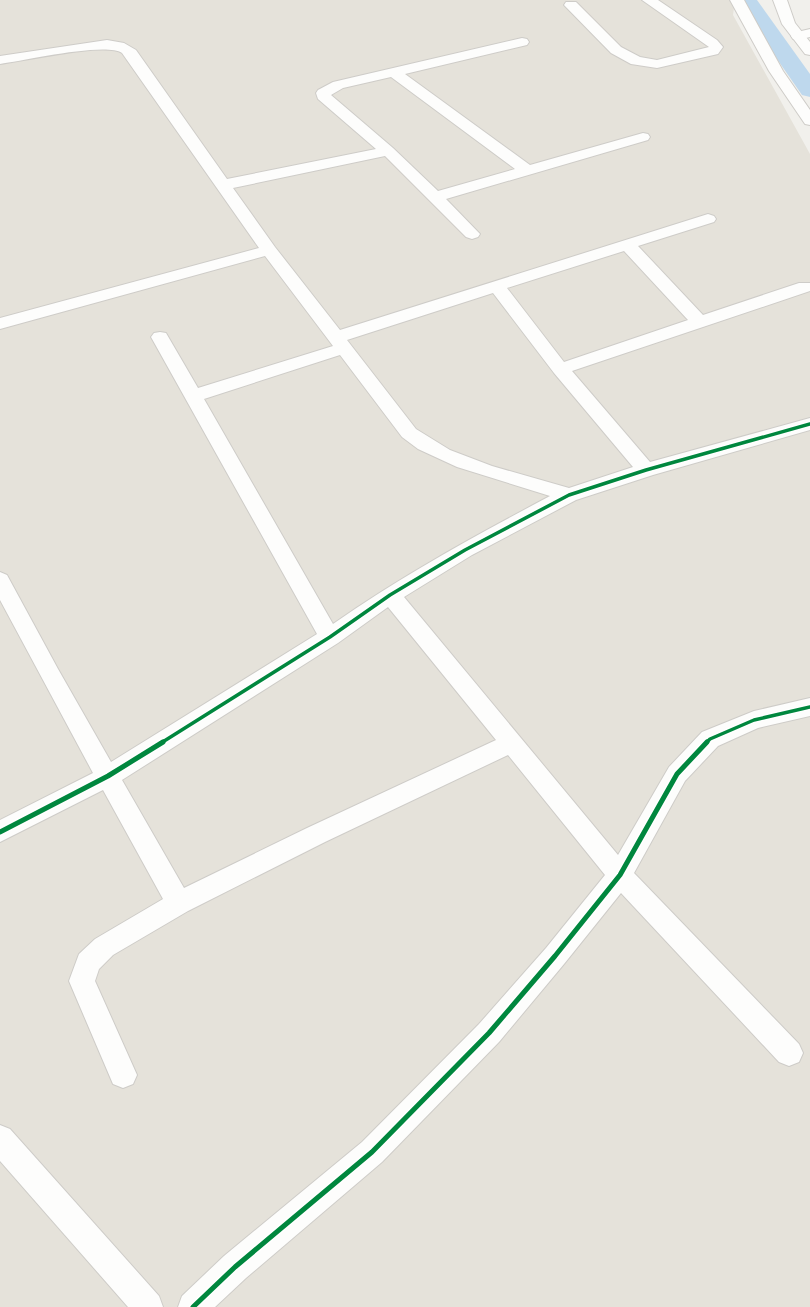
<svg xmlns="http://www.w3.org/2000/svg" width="810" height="1307" font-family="Cabin,sans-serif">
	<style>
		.residential { fill: #e5e2da }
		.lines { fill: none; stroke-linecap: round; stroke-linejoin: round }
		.canal { fill: #bed8ed; fill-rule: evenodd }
		.minor-casing { stroke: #ceccc8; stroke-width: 2 }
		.tertiary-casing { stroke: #ceccc8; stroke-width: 2 }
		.minor { fill: #fdfdfc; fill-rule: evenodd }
		.tertiary { fill: #fdfdfc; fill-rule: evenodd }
		.cycleway-far1-casing { stroke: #fff; stroke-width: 6 }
		.cycleway-casing { stroke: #fff; stroke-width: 8 }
		.cycleway-far1 { stroke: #00873e; stroke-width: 3.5 }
		.cycleway { stroke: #00873e; stroke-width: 5 }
	</style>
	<rect width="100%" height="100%" fill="#f1f0ec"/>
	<path class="residential" d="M0 0H735L733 15 810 154V1307H0Z"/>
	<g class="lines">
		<path class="canal" d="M736 0H757L810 74V97L802 95Z"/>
		<defs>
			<path id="minor" d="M642 0H658L717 40 723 47 718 54 657 68 631 64 611 53 564 5 566 2H576L621 47 640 57 657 60 709 47Z
				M730 0H744L783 71 810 110V125L805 124 769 71Z
				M810 29V37L798 40 793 39 791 36 793 33Z
				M522 38 527 39 529 42 527 45 405 74 530 165 643 133 648 134 650 137 648 140 446 199 480 234 478 237 472 239 466 237 385 156 233 188 275 247 340 330 708 214 714 216 716 219 714 222 638 246 703 315 799 283H810V291L572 371 650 462 810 418V430L653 475 576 500 472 555 404 597 618 855 669 767 702 732 754 711 810 698V716L758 728 718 746 685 781 634 873 799 1044 803 1053 799 1062 789 1066 779 1062 621 893 564 964 499 1042 382 1162 246 1278 215 1307H178L182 1296 224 1256 362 1142 479 1024 546 948 605 875 508 755 325 842 188 911 113 955 99 969 95 981 137 1075 133 1084 123 1088 113 1084 69 981 79 954 95 939 163 899 103 790 0 842V820L93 773 0 600V572L7 575 58 669 111 762 317 634 151 337 154 333 160 332 166 333 198 388 333 346 265 256 0 329V318L259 248 122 53C105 42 24 61 0 64V56L107 40 124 43 136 50 227 179 376 149 318 99 316 93 318 90 333 82ZM391 77 515 169 438 191 393 148 331 95 343 88ZM624 251 688 320 564 362 507 288ZM493 293 554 373 633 467 569 488 492 466 450 450 416 429 347 340ZM340 355 402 437 418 449 457 467 550 496C475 536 403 575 333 624L204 399ZM388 607 496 740 307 828 184 888 122 780 338 643Z
				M0 1125 10 1129 159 1296 163 1307H128L0 1161Z"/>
			<path id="tertiary" d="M773 0H787L795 23 810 42V55L805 54 782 24Z"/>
		</defs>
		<use href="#minor" class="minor-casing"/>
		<use href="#tertiary" class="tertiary-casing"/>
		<use href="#minor" class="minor"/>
		<use href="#tertiary" class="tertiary"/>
		<defs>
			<path id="cycleway-far1" d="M161 743 330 637 390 595 465 550 569 495 646 470 810 424
				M706 743 710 739 754 720 810 707"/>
			<path id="cycleway" d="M0 832 108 776 163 742
				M193 1307 235 1267 372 1152 489 1033 555 956 620 875 677 774 707 742"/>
		</defs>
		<use href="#cycleway-far1" class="cycleway-far1-casing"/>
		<use href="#cycleway" class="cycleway-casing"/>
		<use href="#cycleway-far1" class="cycleway-far1"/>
		<use href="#cycleway" class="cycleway"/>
	</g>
</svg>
